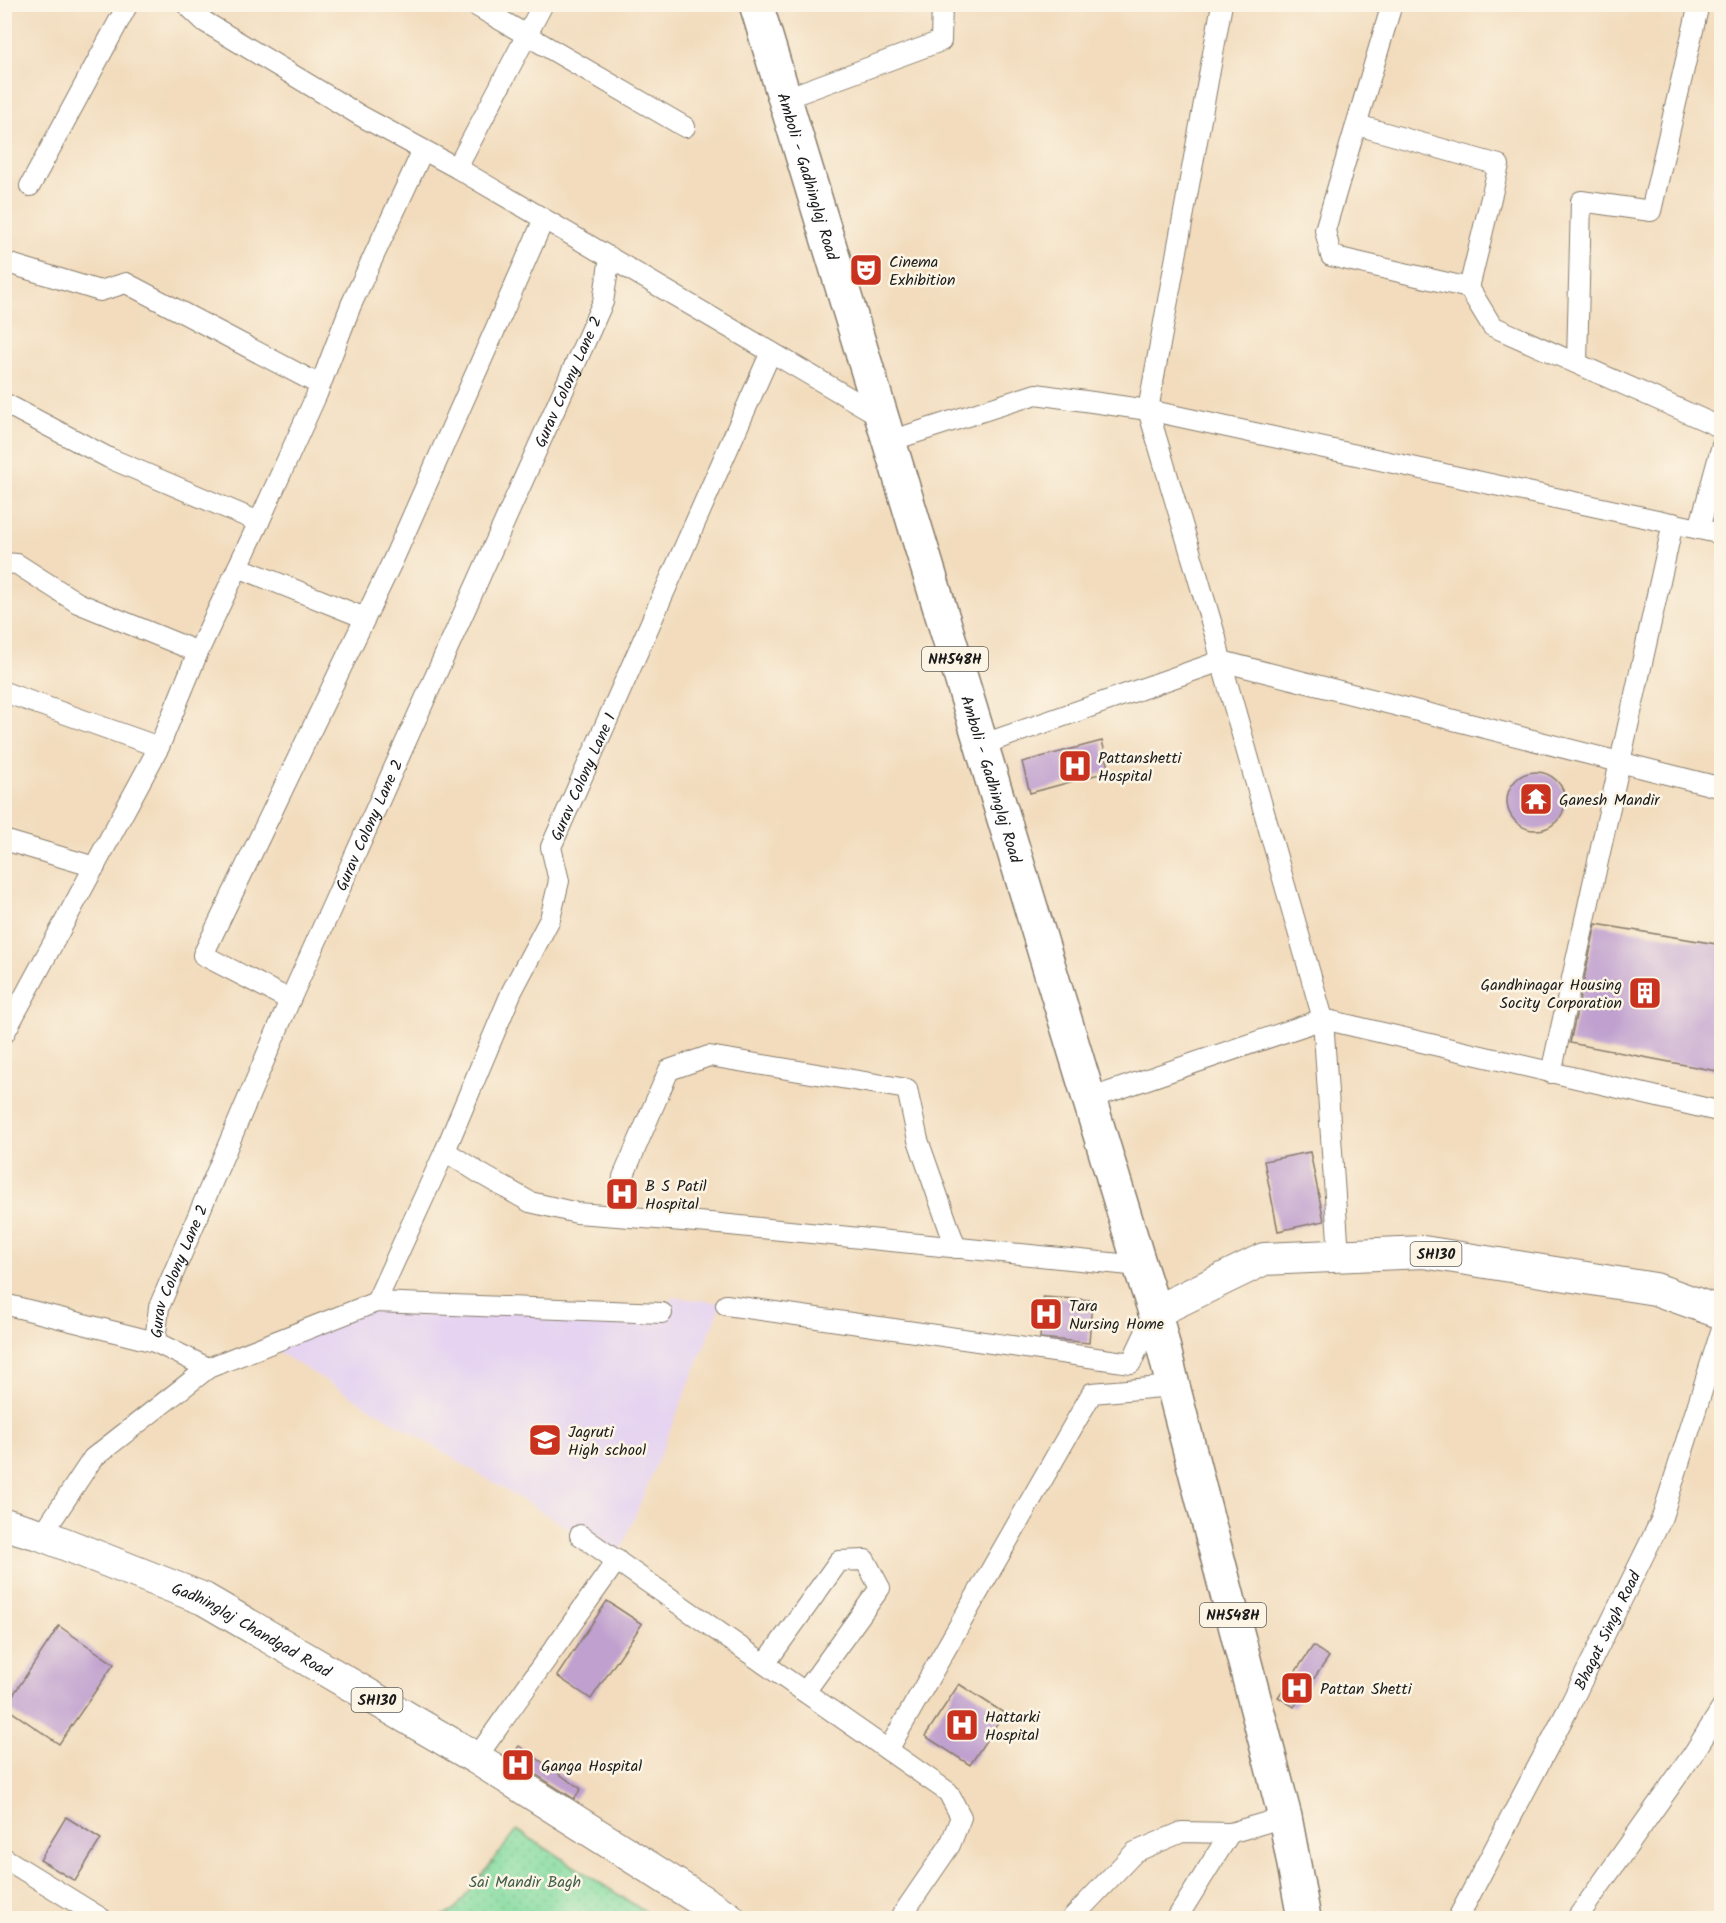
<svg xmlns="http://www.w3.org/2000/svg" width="1726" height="1923" font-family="Kalam,sans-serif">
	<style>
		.built { fill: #e5d3f1 }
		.park { fill: url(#park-dots); stroke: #507c5e; stroke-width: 1.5 }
		.building { fill: #c0a0cf }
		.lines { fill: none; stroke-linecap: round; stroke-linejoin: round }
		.minor-casing { stroke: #877c6c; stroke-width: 22 }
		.primary-casing { stroke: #877c6c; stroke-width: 34 }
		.trunk-casing { stroke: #877c6c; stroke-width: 36 }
		.minor { stroke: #fff; stroke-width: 20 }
		.primary { stroke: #fff; stroke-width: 32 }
		.trunk { stroke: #fff; stroke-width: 33 }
		.labels { text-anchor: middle; stroke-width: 5; stroke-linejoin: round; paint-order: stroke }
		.shield { fill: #fcf5e5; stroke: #5f5d58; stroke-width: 1.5 }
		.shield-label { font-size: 15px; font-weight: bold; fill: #1c1c1c }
		.street-label { font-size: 16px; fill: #1c1c1c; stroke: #fcf5e5 }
		.poi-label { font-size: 16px; fill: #1c1c1c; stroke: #fcf5e5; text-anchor: start }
		.park-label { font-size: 16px; fill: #405f4b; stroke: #fcf5e5 }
	</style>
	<defs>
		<pattern id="park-dots" width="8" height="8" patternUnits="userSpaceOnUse" patternTransform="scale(1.5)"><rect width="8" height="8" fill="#84dca1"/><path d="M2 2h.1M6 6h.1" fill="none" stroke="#71bc8a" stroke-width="1.8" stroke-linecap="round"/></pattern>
	</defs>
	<rect width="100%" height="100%" fill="#fcf5e5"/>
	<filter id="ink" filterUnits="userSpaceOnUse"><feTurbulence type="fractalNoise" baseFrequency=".0167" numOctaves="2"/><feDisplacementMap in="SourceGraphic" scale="12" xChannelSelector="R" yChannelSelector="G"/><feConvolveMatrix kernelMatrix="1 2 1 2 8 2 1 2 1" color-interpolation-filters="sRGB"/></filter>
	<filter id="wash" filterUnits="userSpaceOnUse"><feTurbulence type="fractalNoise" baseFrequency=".008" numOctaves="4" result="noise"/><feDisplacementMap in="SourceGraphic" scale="24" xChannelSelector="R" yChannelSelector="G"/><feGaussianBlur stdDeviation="1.35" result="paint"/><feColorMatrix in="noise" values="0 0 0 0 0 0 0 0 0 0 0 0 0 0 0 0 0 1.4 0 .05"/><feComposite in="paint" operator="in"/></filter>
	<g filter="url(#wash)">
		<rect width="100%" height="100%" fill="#f2dcbd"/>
		<path class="built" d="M673 1297 722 1303 617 1560 580 1535 267 1345 376 1302 661 1313Z"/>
		<path class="park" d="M517 1830 655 1918H437L454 1911Z"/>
		<g id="blocks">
			<path class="building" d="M1102 741 1110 771 1030 793 1022 762Z
				M1507 801a29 29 0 1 1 58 0a29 29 0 1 1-58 0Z
				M1596 924 1722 945V1072L1570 1043Z
				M1310 1152 1324 1221 1278 1231 1264 1161Z
				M1043 1297 1092 1300 1089 1343 1040 1338Z
				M607 1601 642 1624 591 1699 557 1676Z
				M59 1626 114 1664 59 1744 5 1707Z
				M1313 1646 1329 1657 1294 1707 1278 1697Z
				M959 1684 1004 1713 970 1765 925 1736Z
				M519 1746 581 1789 574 1799 510 1758Z
				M66 1817 101 1839 75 1881 40 1860Z"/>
		</g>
	</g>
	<g filter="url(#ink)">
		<use href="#blocks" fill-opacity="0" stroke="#877c6c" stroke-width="1.5"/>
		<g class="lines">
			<defs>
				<g id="minor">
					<path d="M186 4 205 22 361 116 457 168 882 417"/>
					<path d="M473 4 685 127"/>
					<path d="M1392 4 1325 230 1331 256 1469 288 1492 326 1722 428"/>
					<path d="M786 98 941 41 942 4"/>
					<path d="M1357 125 1499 165 1469 288"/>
					<path d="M457 168 543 4"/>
					<path d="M30 186 128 4"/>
					<path d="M4 262 100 291 126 283 320 385"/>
					<path d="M1577 363 1581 201 1651 211 1699 4"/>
					<path d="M4 403 109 458 259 522"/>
					<path d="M890 441 1036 394 1148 410 1722 534"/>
					<path d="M1699 529 1722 445"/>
					<path d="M4 563 17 564 78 603 198 652"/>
					<path d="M238 567 365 618"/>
					<path d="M1221 661 1323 1019 1339 1255"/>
					<path d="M1221 661 1722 788"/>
					<path d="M4 692 159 747"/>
					<path d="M981 745 1221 661 1216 638 1148 410 1222 4"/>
					<path d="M4 840 95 867"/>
					<path d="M290 1000 203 955 394 558 544 219"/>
					<path d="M4 1034 159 747 198 652 259 522 317 394 351 305 423 150"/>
					<path d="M1551 1073 1673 523"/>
					<path d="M1089 1099 1323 1019 1722 1112"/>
					<path d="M445 1151 481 1174 530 1202 577 1213 710 1223 1140 1266"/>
					<path d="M619 1216 623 1177 669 1070 709 1056 907 1089 918 1140 956 1248"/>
					<path id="s1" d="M376 1302 445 1151 512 991 550 919 559 881 551 847 771 352"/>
					<path d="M4 1304 155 1342"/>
					<path d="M726 1305 1131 1363 1155 1312"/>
					<path id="s2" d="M208 1368 155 1342 159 1307 290 1000 603 302 610 257"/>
					<path d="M42 1535 93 1458 208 1368 376 1302 662 1313"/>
					<path d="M580 1535 948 1792 961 1817 950 1845 900 1918"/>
					<path d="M765 1664 839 1561 865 1560 880 1588 805 1692"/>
					<path d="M888 1750 1092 1393 1173 1386"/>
					<path d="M476 1758 617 1560"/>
					<path d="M4 1858 101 1918"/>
					<path d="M1072 1918 1135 1852 1182 1832 1230 1833 1285 1817"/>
					<path d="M1177 1918 1230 1833"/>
					<path id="s3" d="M1458 1918 1567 1711 1661 1520 1722 1328"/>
					<path d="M1577 1918 1693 1754 1722 1708"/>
				</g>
				<g id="primary">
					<path d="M1155 1312 1264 1259 1423 1252 1655 1289 1722 1313"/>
					<path id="s4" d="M4 1524 42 1535 204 1599 476 1758 729 1918"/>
				</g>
				<g id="trunk">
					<path id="s5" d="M756 4 1140 1266 1155 1312 1173 1386 1285 1817 1304 1918"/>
				</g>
			</defs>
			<use href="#minor" class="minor-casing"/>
			<use href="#primary" class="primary-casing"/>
			<use href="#trunk" class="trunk-casing"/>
			<use href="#minor" class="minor"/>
			<use href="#primary" class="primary"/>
			<use href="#trunk" class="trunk"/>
		</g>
	</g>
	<defs>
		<symbol id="theatre-square" viewBox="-11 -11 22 22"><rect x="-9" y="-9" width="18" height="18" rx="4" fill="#c8321e" stroke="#fcf5e5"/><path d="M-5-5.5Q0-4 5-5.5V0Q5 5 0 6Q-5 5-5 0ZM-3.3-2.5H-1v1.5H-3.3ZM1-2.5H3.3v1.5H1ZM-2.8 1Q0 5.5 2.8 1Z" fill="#fff"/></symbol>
		<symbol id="hospital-square" viewBox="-11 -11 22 22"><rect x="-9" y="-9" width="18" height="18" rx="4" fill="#c8321e" stroke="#fcf5e5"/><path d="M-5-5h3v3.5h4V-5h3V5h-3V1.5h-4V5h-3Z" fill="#fff"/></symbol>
		<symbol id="temple-square" viewBox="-11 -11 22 22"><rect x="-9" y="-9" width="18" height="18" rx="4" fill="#c8321e" stroke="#fcf5e5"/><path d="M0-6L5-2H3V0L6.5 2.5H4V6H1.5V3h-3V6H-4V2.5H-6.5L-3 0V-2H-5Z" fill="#fff"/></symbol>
		<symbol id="building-square" viewBox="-11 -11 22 22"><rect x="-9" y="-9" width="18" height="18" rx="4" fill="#c8321e" stroke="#fcf5e5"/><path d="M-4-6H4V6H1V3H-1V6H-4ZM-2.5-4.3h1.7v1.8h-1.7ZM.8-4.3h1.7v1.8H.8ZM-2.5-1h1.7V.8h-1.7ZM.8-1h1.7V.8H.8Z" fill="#fff"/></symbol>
		<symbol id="university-square" viewBox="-11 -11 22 22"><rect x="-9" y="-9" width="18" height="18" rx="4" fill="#c8321e" stroke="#fcf5e5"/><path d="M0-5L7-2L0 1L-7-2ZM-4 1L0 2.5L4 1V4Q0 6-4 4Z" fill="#fff"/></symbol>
	</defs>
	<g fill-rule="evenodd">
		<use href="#theatre-square" x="847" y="251" width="38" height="38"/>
		<use href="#hospital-square" x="1056" y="747" width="38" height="38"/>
		<use href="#temple-square" x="1517" y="780" width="38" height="38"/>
		<use href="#building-square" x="1626" y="974" width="38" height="38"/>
		<use href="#hospital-square" x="603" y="1175" width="38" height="38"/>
		<use href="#hospital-square" x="1027" y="1295" width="38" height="38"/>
		<use href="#university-square" x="526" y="1421" width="38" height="38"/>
		<use href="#hospital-square" x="1278" y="1669" width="38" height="38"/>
		<use href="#hospital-square" x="943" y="1706" width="38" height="38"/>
		<use href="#hospital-square" x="499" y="1746" width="38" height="38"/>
	</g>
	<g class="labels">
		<g class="shield">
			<rect x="922" y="647" width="66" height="24" rx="4.5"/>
			<rect x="1410.5" y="1242" width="51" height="24" rx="4.5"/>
			<rect x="1200" y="1603" width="66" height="24" rx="4.5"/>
			<rect x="351.5" y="1688" width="51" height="24" rx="4.5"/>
		</g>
		<g class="shield-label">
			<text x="955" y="664">NH548H</text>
			<text x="1436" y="1259">SH130</text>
			<text x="1233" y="1620">NH548H</text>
			<text x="377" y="1705">SH130</text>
		</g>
		<g class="street-label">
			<text dy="6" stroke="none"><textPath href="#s5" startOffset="180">Amboli - Gadhinglaj Road</textPath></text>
			<text dy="6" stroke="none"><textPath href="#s2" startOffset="1106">Gurav Colony Lane 2</textPath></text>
			<text dy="6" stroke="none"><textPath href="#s1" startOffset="572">Gurav Colony Lane 1</textPath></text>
			<text dy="6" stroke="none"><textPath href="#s5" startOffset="810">Amboli - Gadhinglaj Road</textPath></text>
			<text dy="6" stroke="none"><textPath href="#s2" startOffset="620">Gurav Colony Lane 2</textPath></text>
			<text dy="6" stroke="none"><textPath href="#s2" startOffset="134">Gurav Colony Lane 2</textPath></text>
			<text dy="6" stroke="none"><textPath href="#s4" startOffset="270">Gadhinglaj Chandgad Road</textPath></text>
			<text dy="6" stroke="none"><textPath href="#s3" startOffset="324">Bhagat Singh Road</textPath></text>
		</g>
		<g class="poi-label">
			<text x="889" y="267">Cinema<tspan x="889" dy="18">Exhibition</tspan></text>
			<text x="1098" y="763">Pattanshetti<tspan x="1098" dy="18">Hospital</tspan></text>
			<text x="1559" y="805">Ganesh Mandir</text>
			<text x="1622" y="990" text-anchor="end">Gandhinagar Housing<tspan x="1622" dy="18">Socity Corporation</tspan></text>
			<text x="645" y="1191">B S Patil<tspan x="645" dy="18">Hospital</tspan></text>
			<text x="1069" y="1311">Tara<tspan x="1069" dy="18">Nursing Home</tspan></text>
			<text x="568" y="1437">Jagruti<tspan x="568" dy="18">High school</tspan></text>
			<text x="1320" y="1694">Pattan Shetti</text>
			<text x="985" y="1722">Hattarki<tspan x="985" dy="18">Hospital</tspan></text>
			<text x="541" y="1771">Ganga Hospital</text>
		</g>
		<g class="park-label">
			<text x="525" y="1887">Sai Mandir Bagh</text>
		</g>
	</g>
	<rect width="1726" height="1923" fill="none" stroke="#fcf5e5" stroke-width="24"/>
</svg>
